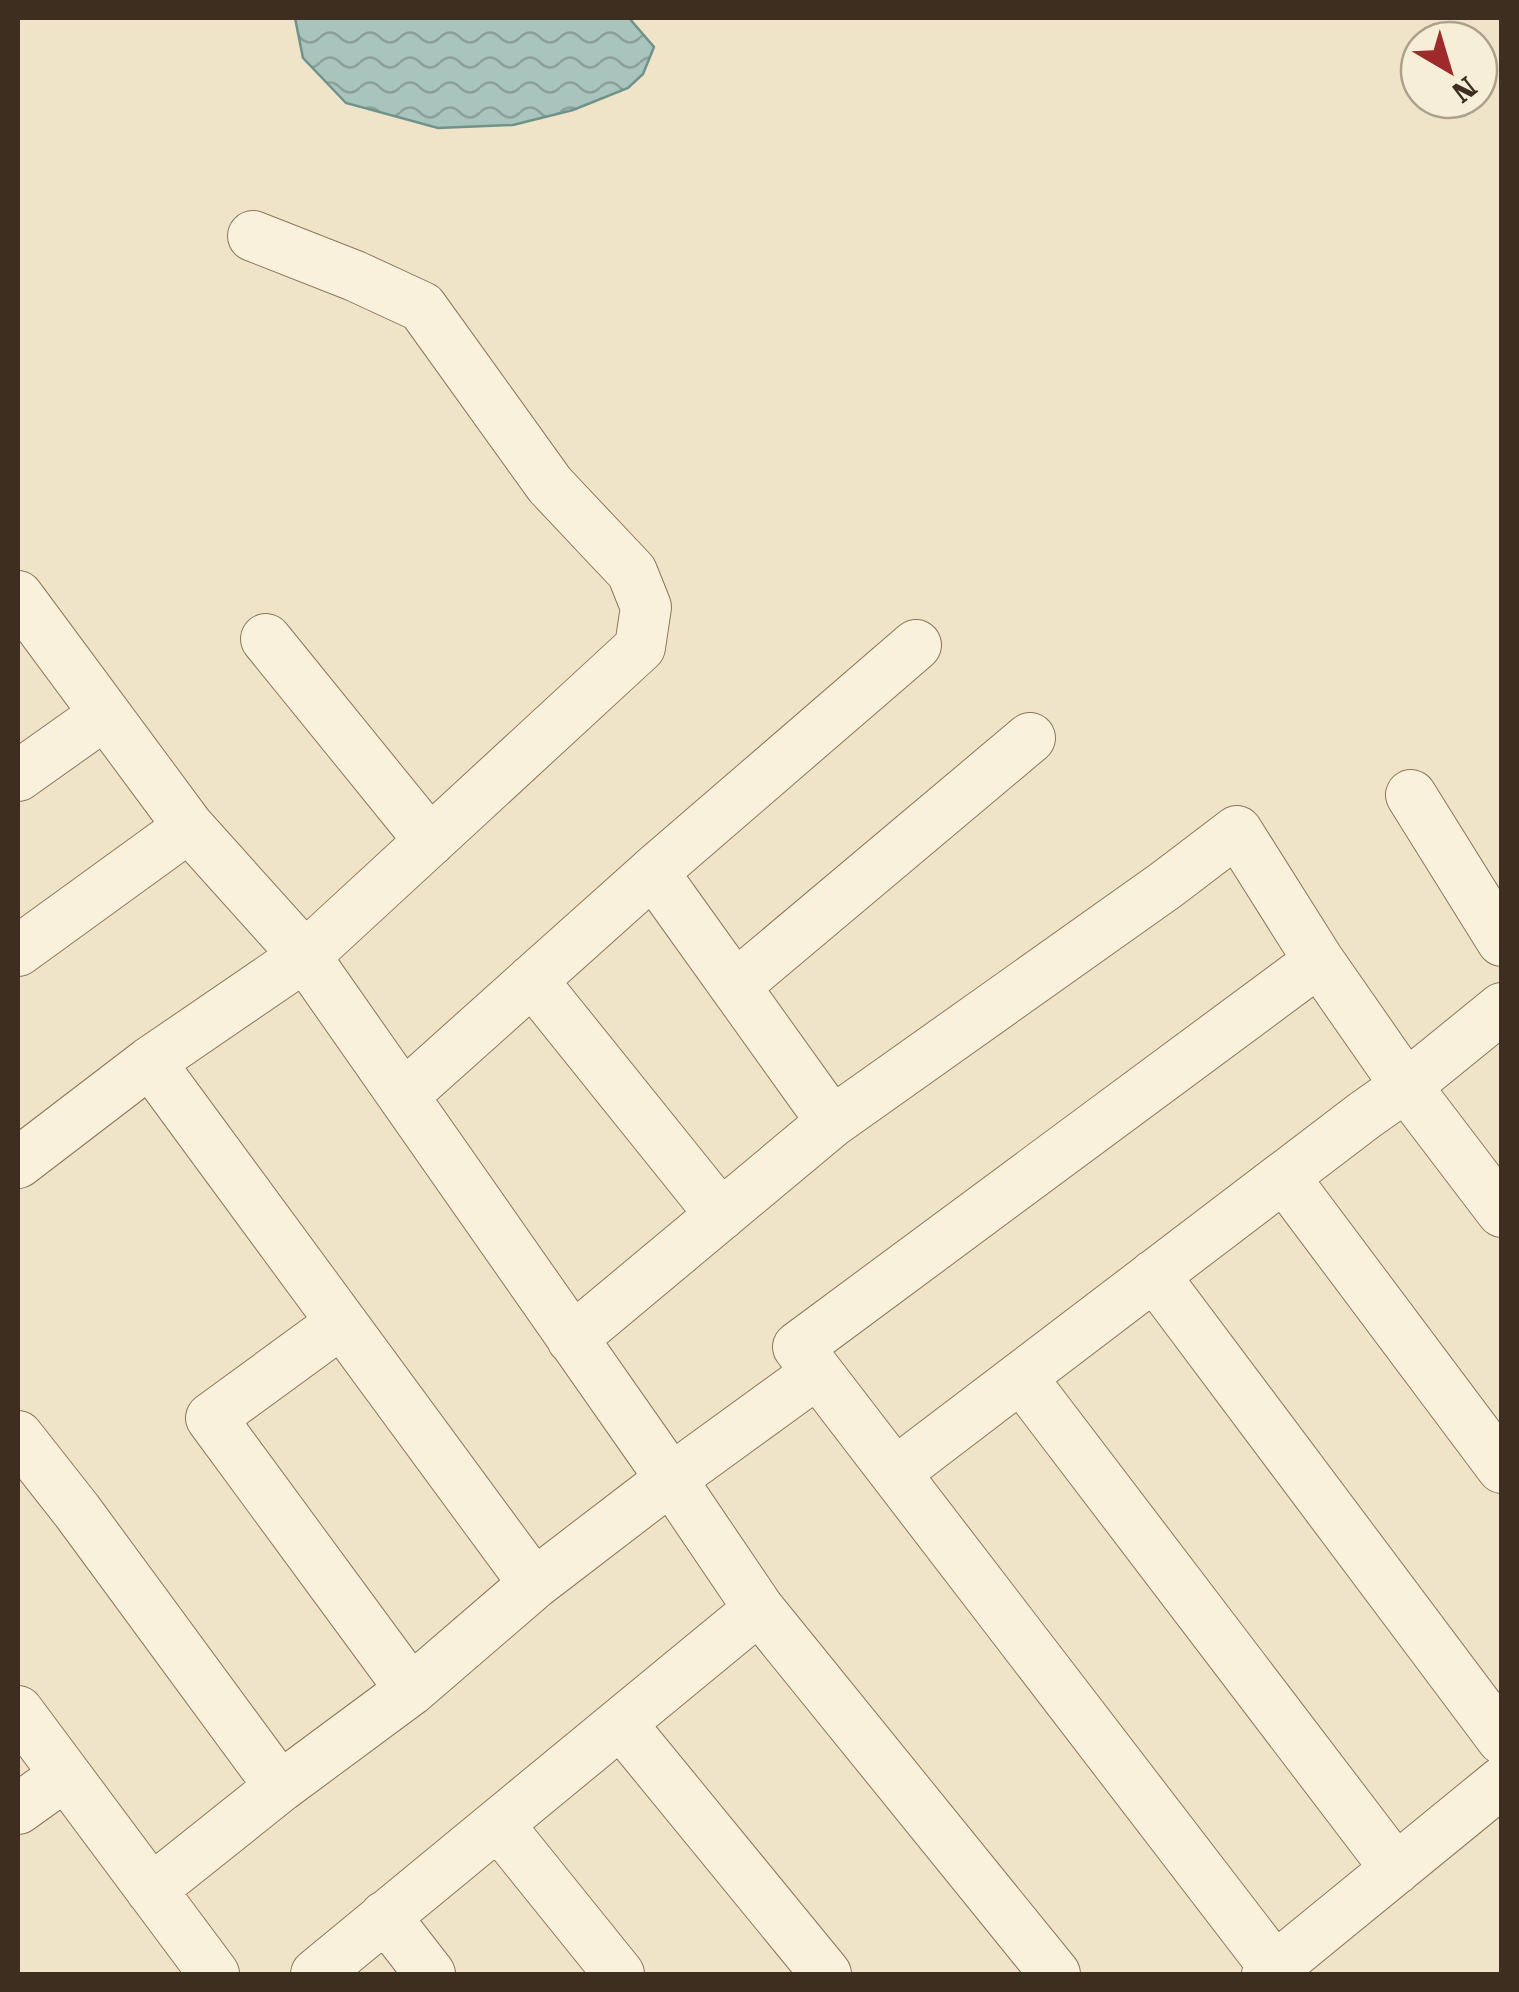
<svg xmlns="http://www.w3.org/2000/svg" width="1519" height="1992" font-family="'Roboto Serif',serif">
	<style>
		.water { fill: url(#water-waves); stroke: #6f938a; stroke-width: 2.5 }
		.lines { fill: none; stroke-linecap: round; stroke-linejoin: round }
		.minor-casing { stroke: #8d765c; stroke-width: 52 }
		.minor { stroke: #faf1dc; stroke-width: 50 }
	</style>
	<defs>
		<pattern id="water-waves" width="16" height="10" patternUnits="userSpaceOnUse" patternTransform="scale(2.5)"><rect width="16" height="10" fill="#a9c4bc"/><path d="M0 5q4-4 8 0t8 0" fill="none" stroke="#8ba098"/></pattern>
	</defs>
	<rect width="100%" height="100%" fill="#f0e4c8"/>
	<path class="water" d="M295 18H629L654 47 643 74 628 88 573 110 513 125 438 128 346 103 303 58Z"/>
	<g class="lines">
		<defs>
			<path id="minor" d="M18 596 189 827 305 956 671 1479 759 1609 1055 1974
				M266 639 430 841
				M18 776 104 715
				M1411 795 1502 941
				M653 872 916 645
				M18 951 189 827
				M532 980 721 1215
				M735 986 1030 738
				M150 1062 534 1584
				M403 1096 653 872 832 1122
				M18 1163 150 1062 305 956 640 647 646 607 632 572 550 485 422 307 355 276 253 236
				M1284 1177 1502 1468
				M1154 1275 1502 1739
				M341 1323 211 1418 411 1690
				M572 1339 832 1122 1166 885 1237 831 1319 961 1406 1086 1502 1008
				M1021 1377 1396 1869
				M18 1436 77 1511 280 1787
				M896 1472 1365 1115 1406 1086 1502 1212
				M18 1711 214 1974
				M622 1725 826 1974
				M18 1809 64 1776
				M498 1824 619 1974
				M151 1890 280 1787 411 1690 534 1584 671 1479 817 1373
				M385 1916 430 1974
				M1275 1968 798 1347 1319 961
				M316 1974 759 1609
				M1267 1974 1502 1782"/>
		</defs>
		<use href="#minor" class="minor-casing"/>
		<use href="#minor" class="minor"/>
	</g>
	<rect width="1519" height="1992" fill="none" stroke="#3d2e20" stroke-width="40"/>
	<g transform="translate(1449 70) rotate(142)"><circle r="48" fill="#f7eed8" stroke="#ada18e" stroke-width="2.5"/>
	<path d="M0-8L18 38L0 25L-18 38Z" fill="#9e2a2b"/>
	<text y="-15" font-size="28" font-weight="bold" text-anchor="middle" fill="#3d2e20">N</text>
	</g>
</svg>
